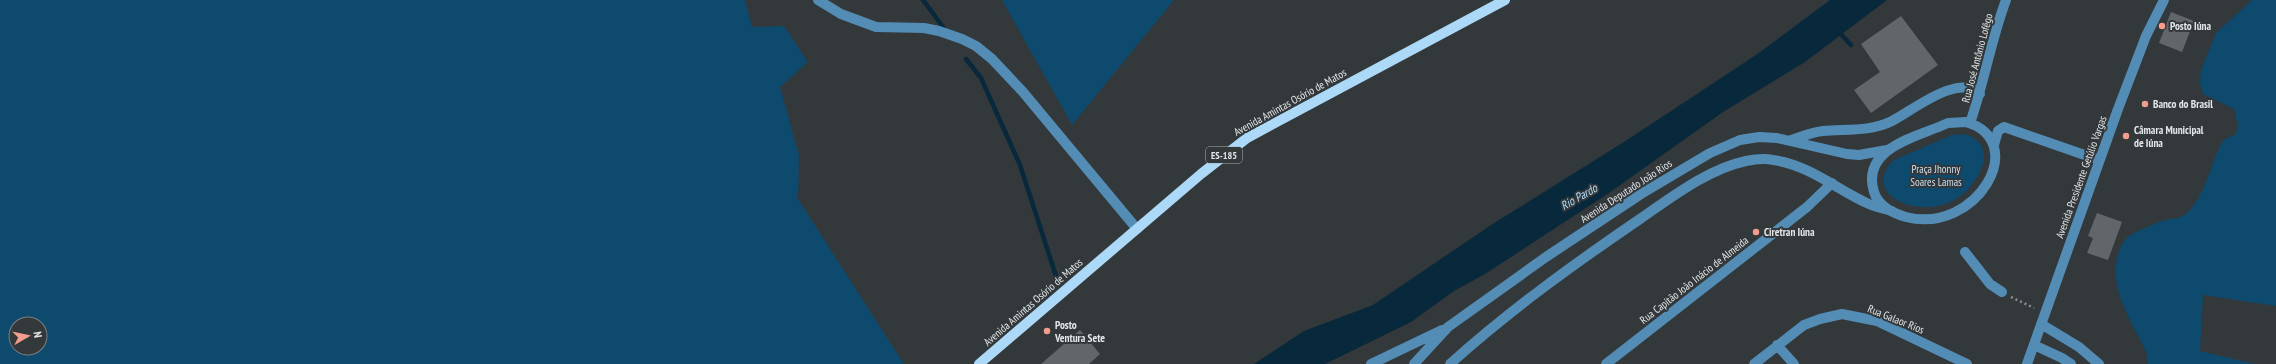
<svg xmlns="http://www.w3.org/2000/svg" width="2276" height="364" font-family="'PT Sans Narrow',sans-serif">
	<style>
		.green { fill: #0d4a6d; fill-rule: evenodd }
		.water { fill: #08283c }
		.lines { fill: none; stroke-linecap: round; stroke-linejoin: round }
		.stream { stroke: #08283c; stroke-width: 4.5 }
		.building { fill: #61666a }
		.path { stroke: #8a8e90; stroke-width: 2.5; stroke-dasharray: 2 3; stroke-linecap: butt }
		.minor { stroke: #538cb4; stroke-width: 10 }
		.major { stroke: #add9f9; stroke-width: 10 }
		.poi-dot { fill: #f59d8d; stroke: #33383b; stroke-width: 1.5 }
		.labels { text-anchor: middle; stroke-width: 4; stroke-linejoin: round; paint-order: stroke }
		.shield { fill: #33383b; stroke: #afb2b5; stroke-width: 1 }
		.shield-label { font-size: 10px; font-weight: bold; fill: #e4e7e9 }
		.poi-label { font-size: 11px; font-weight: bold; fill: #e4e7e9; stroke: #33383b; text-anchor: start }
		.street-label { font-size: 11px; fill: #e4e7e9; stroke: #33383b }
		.park-label { font-size: 11px; fill: #cadff0; stroke: #33383b }
		.water-label { font-size: 12px; font-style: italic; fill: #b1dcfd; stroke: #33383b }
	</style>
	<rect width="100%" height="100%" fill="#33383b"/>
	<path class="green" d="M0 0H745L752 27 784 26 808 62 780 87 799 155 798 199 904 364H0ZM16 324H40V348H16Z
		M1002 0H1174L1072 125Z
		M2252 0H2276V306L2203 295 2200 351 2255 364H2148L2147 354C2138 334 2125 314 2119 293 2113 275 2114 243 2134 233 2143 229 2153 224 2162 221 2171 218 2180 220 2187 213 2204 197 2210 168 2219 148 2228 127 2244 148 2234 109L2203 94 2200 84 2201 70 2216 33Z
		M1964 134C1976 137 1985 145 1984 158 1983 167 1978 176 1973 183 1941 231 1853 199 1894 160L1952 135Z"/>
	<path class="water" d="M1830 0H1887L1805 62 1723 112 1609 193 1485 274 1454 291 1411 322 1325 364H1254L1304 331 1373 305 1491 225 1627 140 1756 55Z"/>
	<g class="lines">
		<path class="stream" d="M923 0 943 27
			M1838 31 1851 45
			M966 59 981 78 1020 165 1056 276"/>
	</g>
	<path class="building" d="M2171 12 2194 21 2182 52 2159 43Z
		M1901 16 1938 65 1871 113 1854 90 1880 72 1861 44Z
		M2097 213 2122 222 2108 260 2087 253 2093 238 2088 236Z
		M1080 330 1100 354 1089 364H1041Z"/>
	<g class="lines">
		<path class="path" d="M2011 297 2034 308"/>
		<path class="minor" d="M818 0 841 14 876 27 924 28 939 31 962 39 976 46 992 59 1023 92 1137 229
			M1966 122C2031 141 1977 235 1906 217 1892 213 1878 205 1874 192 1861 150 1912 138 1941 126L1948 123Z
			M1970 123C1984 83 1991 40 2006 0
			M1791 140C1801 137 1812 132 1823 131 1847 129 1870 132 1892 121 1912 111 1959 72 1980 94
			M1994 145 1998 131 2004 127 2099 160
			M1965 252 1990 284 2002 292
			M2041 324 2079 347 2099 364
			M1777 345 1794 364
			M2034 345 2062 358 2071 364
			M1371 364 1442 330
			M1414 364 1448 327 1546 257 1641 194 1710 153 1740 140 1759 137 1777 138 1847 154 1859 155 1887 150
			M1450 364C1510 310 1574 264 1640 219 1672 197 1708 169 1746 161 1755 159 1765 158 1773 160 1810 165 1837 190 1869 204 1876 207 1884 209 1892 211
			M1606 364 1807 207 1832 183
			M1754 364 1804 325 1820 319 1842 314 1877 321 1967 364
			M2027 364 2118 109 2146 36 2164 0"/>
		<path class="major" d="M979 364 1201 174 1247 138 1505 0"/>
	</g>
	<g class="poi-dot">
		<circle cx="2162" cy="26" r="4"/>
		<circle cx="2145" cy="104" r="4"/>
		<circle cx="2126" cy="136" r="4"/>
		<circle cx="1756" cy="232" r="4"/>
		<circle cx="1047" cy="331" r="4"/>
	</g>
	<g class="labels">
		<rect class="shield" x="1206" y="147" width="36" height="16" rx="3"/>
		<g class="shield-label">
			<text x="1224" y="159">ES-185</text>
		</g>
		<g class="poi-label">
			<text x="2170" y="30">Posto Iúna</text>
			<text x="2153" y="108">Banco do Brasil</text>
			<text x="2134" y="134">Câmara Municipal<tspan x="2134" dy="13">de Iúna</tspan></text>
			<text x="1764" y="236">Ciretran Iúna</text>
			<text x="1055" y="329">Posto<tspan x="1055" dy="13">Ventura Sete</tspan></text>
		</g>
		<g class="street-label">
			<text transform="translate(1977 58) rotate(-75)" y="4">Rua José Antônio Lofêgo</text>
			<text transform="translate(1290 102) rotate(-29)" y="4">Avenida Amintas Osório de Matos</text>
			<text transform="translate(2081 177) rotate(-70)" y="4">Avenida Presidente Getúlio Vargas</text>
			<text transform="translate(1626 191) rotate(-33)" y="4">Avenida Deputado João Rios</text>
			<text transform="translate(1694 280) rotate(-38)" y="4">Rua Capitão João Inácio de Almeida</text>
			<text transform="translate(1033 302) rotate(-41)" y="4">Avenida Amintas Osório de Matos</text>
			<text transform="translate(1896 319) rotate(22)" y="4">Rua Galaor Rios</text>
		</g>
		<g class="park-label">
			<text x="1936" y="173">Praça Jhonny<tspan x="1936" dy="13">Soares Lamas</tspan></text>
		</g>
		<g class="water-label">
			<text transform="translate(1579 197) rotate(-30)" y="4">Rio Pardo</text>
		</g>
	</g>
	<g transform="translate(28 336) rotate(81)"><circle r="19" fill="#33383b" stroke="#7a7e81"/>
	<path d="M0-3L7 15L0 10L-7 15Z" fill="#f59d8d"/>
	<text y="-6" font-size="11" font-weight="bold" text-anchor="middle" fill="#e4e7e9">N</text>
	</g>
</svg>
